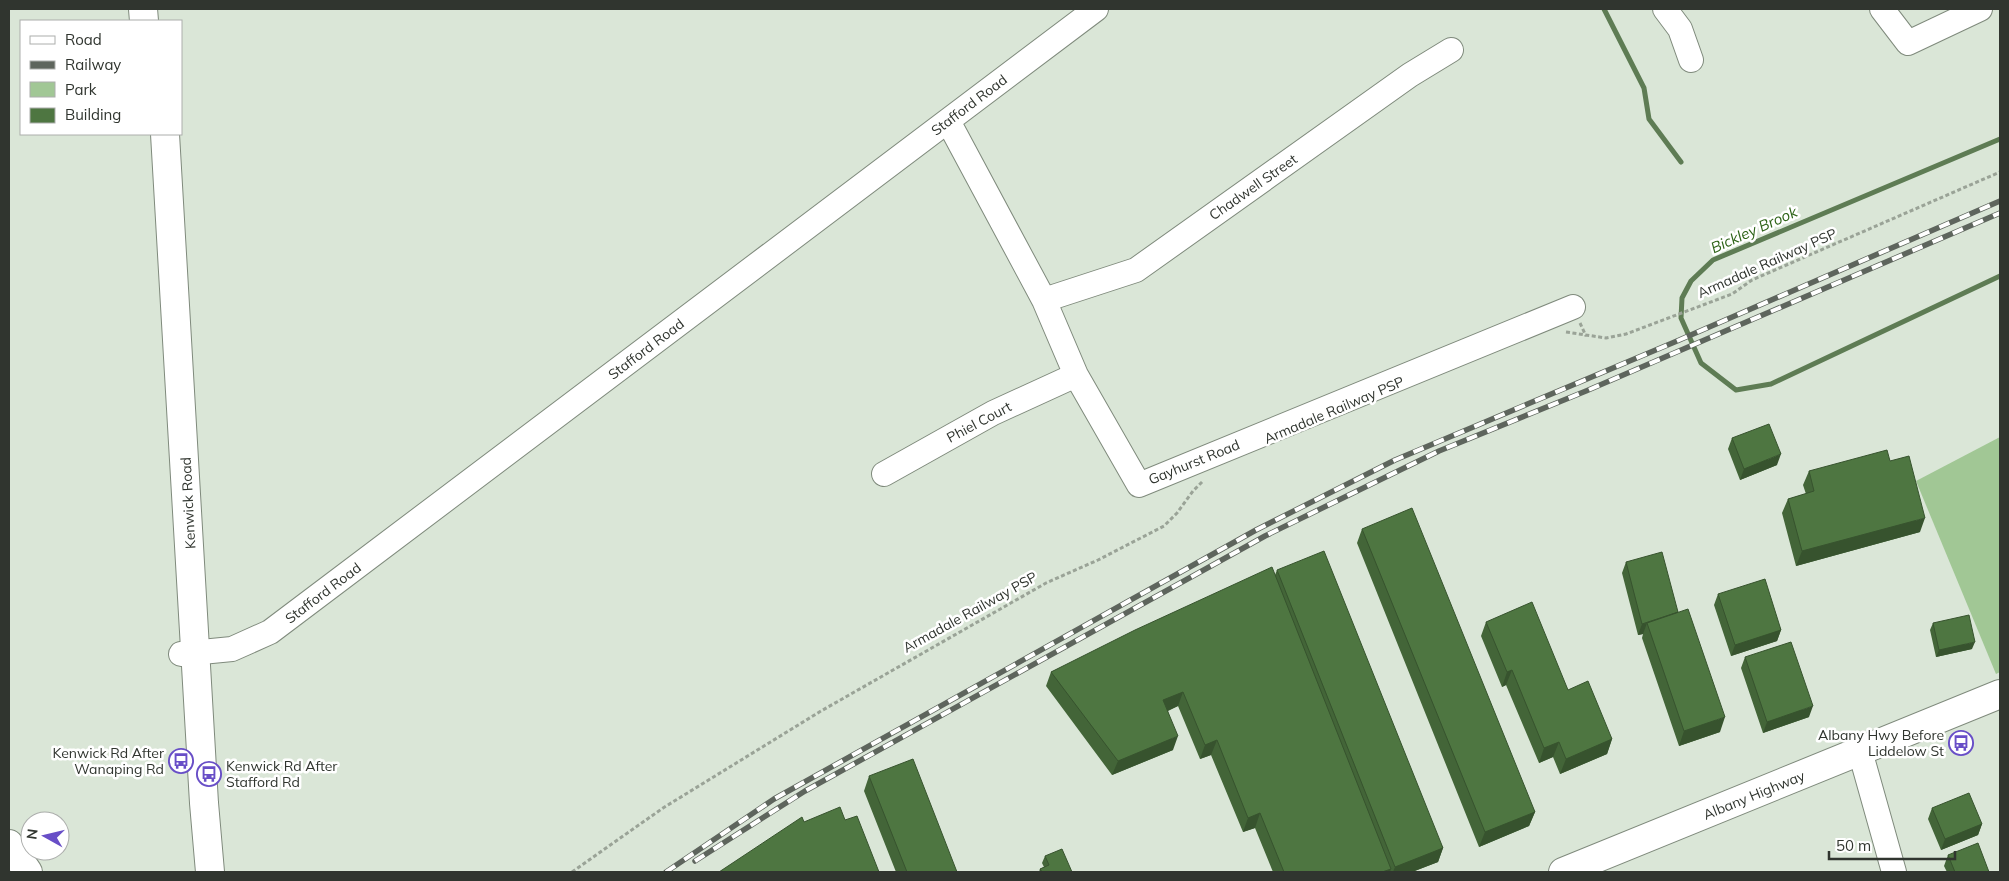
<svg xmlns="http://www.w3.org/2000/svg" width="2009" height="881" font-family="Mulish,sans-serif">
	<style>
		.green { fill: #a1c795 }
		.lines { fill: none; stroke-linecap: round; stroke-linejoin: round }
		.stream { stroke: #5e7c54; stroke-width: 5 }
		.minor-casing { stroke: #7f8a7c; stroke-width: 26 }
		.major-casing { stroke: #7f8a7c; stroke-width: 30 }
		.highway-casing { stroke: #7f8a7c; stroke-width: 30 }
		.path { stroke: #9aa397; stroke-width: 3; stroke-dasharray: 4 2.5; stroke-linecap: butt }
		.minor { stroke: #fff; stroke-width: 24 }
		.major { stroke: #fff; stroke-width: 28 }
		.highway { stroke: #fff; stroke-width: 28 }
		.rail-casing { stroke: #5e655d; stroke-width: 5.5 }
		.rail { stroke: #fff; stroke-width: 4; stroke-dasharray: 11; stroke-linecap: butt }
		.wall { fill: #436538 }
		.shaded-wall { fill: #37532e }
		.building { fill: #4e7641; stroke: #37532e }
		.labels { text-anchor: middle; stroke-width: 5; stroke-linejoin: round; paint-order: stroke }
		.street-label { font-size: 14px; fill: #30352f; stroke: #fff }
		.poi-label { font-size: 14px; fill: #30352f; stroke: #fff; text-anchor: end }
		.water-label { font-size: 15px; font-style: italic; fill: #2d6317; stroke: #fff }
	</style>
	<rect width="100%" height="100%" fill="#dae6d7"/>
	<path class="green" d="M2000 437V672L1996 674 1916 481Z"/>
	<g class="lines">
		<path class="stream" d="M1604 9 1644 88 1649 119 1681 162
			M2000 139 1713 260 1691 281 1682 298 1681 318 1701 363 1736 390 1771 384 2000 276"/>
		<defs>
			<path id="minor" d="M1665 9 1680 29 1691 60
				M1882 9 1908 43 1980 9
				M948 121 1044 300 1076 375 1139 485 1573 307
				M1044 300 1136 270 1410 75 1451 50
				M884 474 993 413 1076 375
				M181 654 232 649 270 632 1096 9
				M1860 751 1894 872"/>
			<path id="major" d="M143 9 144 21
				M165 134 204 803 210 872
				M9 844 28 872"/>
			<path id="highway" d="M1563 872 2000 694"/>
		</defs>
		<use href="#minor" class="minor-casing"/>
		<use href="#major" class="major-casing"/>
		<use href="#highway" class="highway-casing"/>
		<path class="path" d="M1580 323 1586 336
			M1566 332 1606 338 1626 334 1732 294 1752 280 2000 172
			M572 872 663 808 821 711 1046 583 1098 560 1164 526 1177 513 1193 491 1203 481"/>
		<use href="#minor" class="minor"/>
		<use href="#major" class="major"/>
		<use href="#highway" class="highway"/>
		<defs>
			<path id="rail" d="M695 861 805 791 1265 536 1439 451 1586 391 2000 213
				M666 872 774 799 1256 530 1395 460 1677 341 2000 201"/>
		</defs>
		<use href="#rail" class="rail-casing"/>
		<use href="#rail" class="rail"/>
	</g>
	<path class="wall" d="M1732 438 1777 465 1740 480 1728 449Z
		M1890 461 1920 532 1796 566 1782 513 1788 499 1806 494 1803 485 1809 471Z
		M1362 529 1535 812 1529 826 1479 847 1357 543Z
		M1626 562 1678 612 1720 732 1679 746 1642 638 1643 634 1638 635 1622 573Z
		M1277 570 1443 848 1438 862 1412 872H1273L1255 828 1243 832 1211 755 1200 759 1178 706 1168 711 1173 750 1112 775 1046 686 1051 672 1275 575Z
		M1718 594 1781 630 1777 641 1731 656 1714 605Z
		M1486 622 1568 690 1612 739 1607 754 1560 774 1553 757 1539 763 1506 685 1502 687 1481 636Z
		M1933 623 1972 649 1936 657 1930 630Z
		M1745 657 1809 717 1763 733 1741 668Z
		M869 776 957 872H896L864 791Z
		M1932 808 1982 824 1978 835 1941 850 1928 819Z
		M1948 855 1989 872H1947L1944 866Z
		M1045 856 1072 872H1039L1040 869 1044 867 1042 863Z"/>
	<path class="shaded-wall" d="M1781 454 1777 465 1740 480 1744 469Z
		M1925 518 1920 532 1796 566 1802 551Z
		M1647 623 1643 634 1638 635 1642 624Z
		M1781 630 1777 641 1731 656 1735 645Z
		M1975 642 1972 649 1936 657 1939 650Z
		M1512 670 1506 685 1502 687 1507 672Z
		M1183 692 1178 706 1158 715 1163 700Z
		M1813 706 1809 717 1763 733 1767 722Z
		M1725 717 1720 732 1679 746 1684 731Z
		M1178 736 1173 750 1112 775 1118 761Z
		M1612 739 1607 754 1560 774 1566 759Z
		M1217 740 1211 755 1200 759 1205 745Z
		M1559 742 1553 757 1539 763 1544 748Z
		M1535 812 1529 826 1479 847 1485 832Z
		M1260 813 1255 828 1243 832 1248 818Z
		M1982 824 1978 835 1941 850 1945 839Z
		M1443 848 1438 862 1412 872H1393L1395 867Z
		M1391 869 1390 872H1382Z"/>
	<path class="building" d="M1769 424 1781 454 1744 469 1732 438Z
		M1887 450 1890 461 1909 456 1925 518 1802 551 1788 499 1814 491 1809 471Z
		M1412 508 1535 812 1485 832 1362 529Z
		M1324 551 1443 848 1395 867 1277 570Z
		M1662 552 1678 612 1642 624 1626 562Z
		M1272 567 1391 869 1382 872H1284L1260 813 1248 818 1217 740 1205 745 1183 692 1163 700 1178 736 1118 761 1051 672 1135 630Z
		M1765 579 1781 630 1735 645 1718 594Z
		M1532 602 1568 690 1588 681 1612 739 1566 759 1559 742 1544 748 1512 670 1507 672 1486 622Z
		M1688 609 1725 717 1684 731 1647 623Z
		M1969 615 1975 642 1939 650 1933 623Z
		M1791 642 1813 706 1767 722 1745 657Z
		M913 759 957 872H907L869 776Z
		M1969 793 1982 824 1945 839 1932 808Z
		M840 807 845 820 857 816 879 872H719L802 817 804 822Z
		M1978 843 1989 872H1955L1948 855Z
		M1062 849 1072 872H1042L1040 869 1049 865 1045 856Z"/>
	<defs>
		<symbol id="bus-ring" viewBox="-11 -11 22 22"><circle r="9.5" fill="#fff" stroke="#684ec7" stroke-width="1.5"/><path d="M-5-6H5V4H4V6H2V4H-2V6H-4V4H-5ZM-3.5-4V0h7V-4ZM-3.5 1.2v1.5H-2V1.2ZM2 1.2v1.5H3.5V1.2Z" fill="#684ec7"/></symbol>
	</defs>
	<g fill-rule="evenodd">
		<use href="#bus-ring" x="1947" y="729" width="28" height="28"/>
		<use href="#bus-ring" x="167" y="747" width="28" height="28"/>
		<use href="#bus-ring" x="195" y="760" width="28" height="28"/>
	</g>
	<g class="labels">
		<g class="street-label">
			<text transform="translate(969 105) rotate(-37)" y="5">Stafford Road</text>
			<text transform="translate(1253 187) rotate(-35)" y="5">Chadwell Street</text>
			<text transform="translate(1767 263) rotate(-24)" y="5">Armadale Railway PSP</text>
			<text transform="translate(646 349) rotate(-37)" y="5">Stafford Road</text>
			<text transform="translate(1334 410) rotate(-23)" y="5">Armadale Railway PSP</text>
			<text transform="translate(979 422) rotate(-28)" y="5">Phiel Court</text>
			<text transform="translate(1194 462) rotate(-22)" y="5">Gayhurst Road</text>
			<text transform="translate(188 503) rotate(-93)" y="5">Kenwick Road</text>
			<text transform="translate(323 593) rotate(-37)" y="5">Stafford Road</text>
			<text transform="translate(970 612) rotate(-29)" y="5">Armadale Railway PSP</text>
			<text transform="translate(1754 795) rotate(-22)" y="5">Albany Highway</text>
		</g>
		<g class="poi-label">
			<text x="1944" y="740">Albany Hwy Before<tspan x="1944" dy="16">Liddelow St</tspan></text>
			<text x="164" y="758">Kenwick Rd After<tspan x="164" dy="16">Wanaping Rd</tspan></text>
			<text x="226" y="771" text-anchor="start">Kenwick Rd After<tspan x="226" dy="16">Stafford Rd</tspan></text>
		</g>
		<g class="water-label">
			<text transform="translate(1754 230) rotate(-24)" y="5">Bickley Brook</text>
		</g>
	</g>
	<rect width="2009" height="881" fill="none" stroke="#30352f" stroke-width="20"/>
	<rect x="20" y="20" width="162" height="115" fill="#ffffff" stroke="#acaeac"/>
	<rect x="30" y="36" width="25" height="8" fill="#ffffff" stroke="#acaeac"/>
	<text x="65" y="45" font-size="15" fill="#30352f">Road</text>
	<rect x="30" y="61" width="25" height="8" fill="#5e655d" stroke="#acaeac"/>
	<text x="65" y="70" font-size="15" fill="#30352f">Railway</text>
	<rect x="30" y="82" width="25" height="15" fill="#a1c795" stroke="#acaeac"/>
	<text x="65" y="95" font-size="15" fill="#30352f">Park</text>
	<rect x="30" y="108" width="25" height="15" fill="#4e7641" stroke="#acaeac"/>
	<text x="65" y="120" font-size="15" fill="#30352f">Building</text>
	<g transform="translate(45 836) rotate(278)"><circle r="24" fill="#ffffff" stroke="#acaeac"/>
	<path d="M0-4L9 19L0 12L-9 19Z" fill="#684ec7"/>
	<text y="-8" font-size="14" font-weight="bold" text-anchor="middle" fill="#30352f">N</text>
	</g>
	<path d="M1829 851v8h126v-8" fill="none" stroke="#30352f" stroke-width="2.5"/>
	<text x="1836" y="851" font-size="15" fill="#30352f" stroke="#ffffff" stroke-width="4" paint-order="stroke">50 m</text>
</svg>
